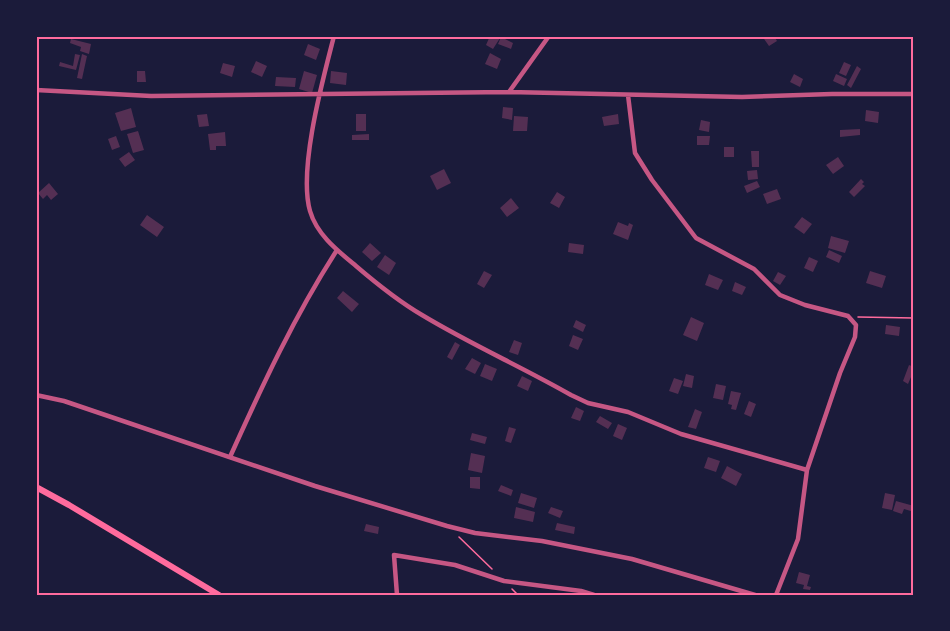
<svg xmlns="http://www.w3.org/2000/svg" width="950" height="631" font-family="'PT Sans Narrow',sans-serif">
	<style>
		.building { fill: #542f53 }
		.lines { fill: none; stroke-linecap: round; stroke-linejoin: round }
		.path { stroke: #ff6b9d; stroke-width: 1.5 }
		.minor { stroke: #c65784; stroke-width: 4.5 }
		.secondary { stroke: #ff6b9d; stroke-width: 6 }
		.neatline { fill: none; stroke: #ff6b9d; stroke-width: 2 }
	</style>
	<rect width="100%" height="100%" fill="#1b1b3a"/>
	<path class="building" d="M490 36 500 38 493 49 486 45Z
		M762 36H774L777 41 769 46Z
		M501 37 513 43 511 49 498 44Z
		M71 39 91 44 89 54 80 51 81 47 70 43Z
		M308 44 320 49 316 60 304 55Z
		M490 53 501 59 497 69 485 64Z
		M75 54 80 55 76 70 59 66 60 62 73 66Z
		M82 54 87 56 82 79 77 78Z
		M256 61 267 66 262 77 251 72Z
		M844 62 851 65 846 76 839 73Z
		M223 63 235 66 232 77 220 73Z
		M857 66 861 69 851 88 847 85Z
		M137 71H145L146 82H137Z
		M304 71 317 75 312 93 299 89Z
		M331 71 347 73 346 85 330 83Z
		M794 74 803 79 800 87 790 82Z
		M836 74 847 79 844 86 833 81Z
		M276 77 296 78 295 87 275 86Z
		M503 107 513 108 512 120 502 118Z
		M131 108 136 127 121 131 115 113Z
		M866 110 879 112 878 123 865 121Z
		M207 114 209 126 199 127 197 115Z
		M356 114H366V131H356Z
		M618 114 619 124 604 126 602 117Z
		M514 116 528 117 527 131H513Z
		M701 120 710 122 709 132 699 130Z
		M860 129V135L840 137V130Z
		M138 131 144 150 133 153 127 134Z
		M225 132 226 146H216V150H210L208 134Z
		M369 134V140H352V135Z
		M116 136 120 147 112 150 108 139Z
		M697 136H710L709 145H697Z
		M724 147H734V157H724Z
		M751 151H759V167H752Z
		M129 152 135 160 125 167 119 159Z
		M838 157 844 166 833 174 826 165Z
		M444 169 451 183 437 190 430 176Z
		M757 170 758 179 748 180 747 171Z
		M861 179 864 182 862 184 865 186 854 197 849 192Z
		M757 181 760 187 747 193 744 186Z
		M49 183 58 194 51 200 47 195 43 199 38 193Z
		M777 189 781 199 767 204 763 194Z
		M557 192 565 197 559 208 550 203Z
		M511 198 519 208 507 217 500 208Z
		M147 215 164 227 157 237 140 225Z
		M802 217 812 224 804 234 794 227Z
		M618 222 628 226 629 223 633 225 628 240 613 234Z
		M831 236 849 241 845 253 828 248Z
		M370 243 381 253 372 261 362 252Z
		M569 243 584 245 583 254 568 252Z
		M829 250 842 256 839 263 826 257Z
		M385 255 396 263 389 275 377 267Z
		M809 257 818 261 813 272 804 268Z
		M484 271 492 275 484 288 477 284Z
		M870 271 886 276 882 288 866 283Z
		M778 272 786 276 780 285 773 281Z
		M709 274 723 280 718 290 705 285Z
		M735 282 746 287 742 295 732 291Z
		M343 291 359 304 352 312 337 298Z
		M691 317 704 323 697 341 683 335Z
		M576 320 586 325 583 332 573 327Z
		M886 325 900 327 899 336 885 334Z
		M573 335 583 339 578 350 569 346Z
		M514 340 522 343 518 355 509 352Z
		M455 342 460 345 452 360 447 357Z
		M472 358 481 363 475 374 465 369Z
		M485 364 497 369 492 381 480 376Z
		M909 365 914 367V370L908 384 903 381Z
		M686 374 694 376 692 388 683 386Z
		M522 376 532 381 528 391 517 386Z
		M674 378 683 381 678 394 669 391Z
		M716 384 726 386 723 400 713 398Z
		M731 391 741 393 736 410 731 409 732 405 728 404Z
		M749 401 756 404 751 417 744 414Z
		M576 407 584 411 580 421 571 418Z
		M695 409 702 412 696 429 688 427Z
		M600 416 612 423 608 429 596 422Z
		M618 424 627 428 622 440 613 436Z
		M509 427 516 429 511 443 505 441Z
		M472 433 487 437 485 444 470 440Z
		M471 453 485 456 482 473 468 470Z
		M708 457 720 461 716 472 704 468Z
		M727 466 742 474 736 486 721 478Z
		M470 477H480V489L470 488Z
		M501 485 513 490 511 496 498 491Z
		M521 493 537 498 534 508 518 503Z
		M885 493 895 495 892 510 882 508Z
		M896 501 914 506V512L904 509 902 514 893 511Z
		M516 507 535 512 533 522 514 518Z
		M551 507 563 511 560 518 548 513Z
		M557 523 575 527 574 534 555 530Z
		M366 524 379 527 378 534 364 531Z
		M799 572 810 575 807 586 811 587 810 590 803 589 804 585 796 583Z"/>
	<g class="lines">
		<path class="path" d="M858 317 914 318
			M459 537 492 569
			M512 589 518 595"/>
		<path class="minor" d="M334 36C323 79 298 169 310 211 317 235 338 251 356 266 377 284 398 301 422 315 470 344 522 367 571 395L588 403 628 412 681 434 807 470
			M36 90 151 96 509 92 742 97 832 94H914
			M509 92 549 36
			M628 95 635 153 652 180 696 238 754 269 780 295 805 305 848 316 856 325 855 337 840 373 807 470 798 539 776 595
			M36 395 64 401 315 486 447 526 475 533 542 541 632 559 755 595
			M230 457C262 386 295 315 337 250
			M397 595 394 555 455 565 504 581 581 591 594 595"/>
		<path class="secondary" d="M36 487 69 505 219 595"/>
	</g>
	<rect width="950" height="631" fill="none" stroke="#1b1b3a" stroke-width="75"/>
	<rect x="38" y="38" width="874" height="556" class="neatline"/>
</svg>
